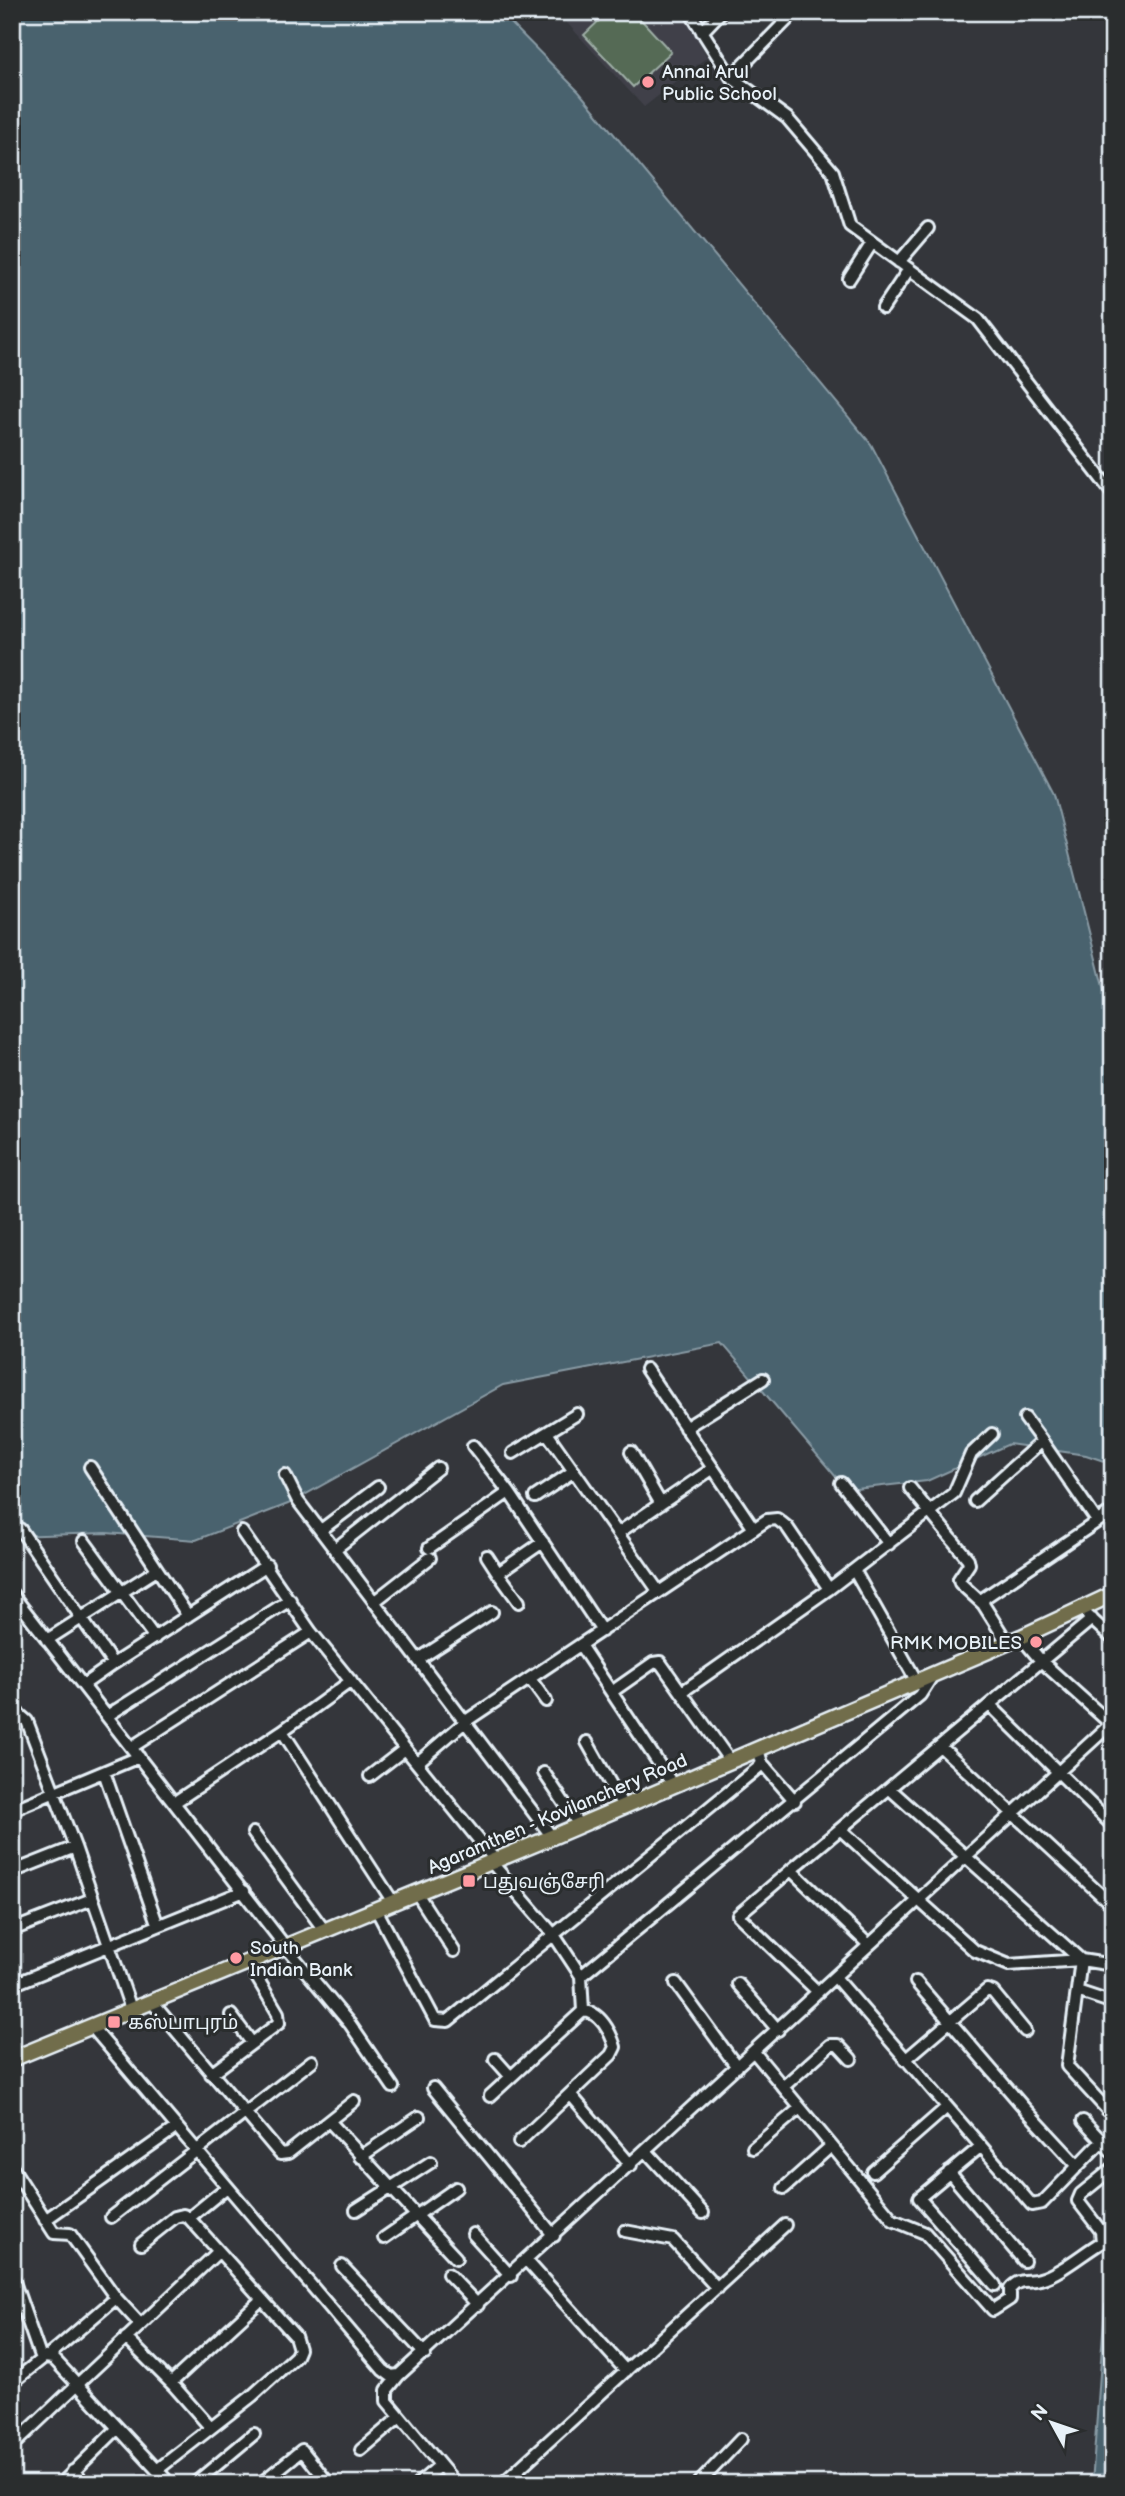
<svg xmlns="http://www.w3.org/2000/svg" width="1125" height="2496" font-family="'Balsamiq Sans','Noto Sans Tamil',sans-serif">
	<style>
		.built { fill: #40414a }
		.green { fill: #546a55; stroke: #9eaea6; stroke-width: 2 }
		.water { fill: #4a626e; stroke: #899ba5; stroke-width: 2 }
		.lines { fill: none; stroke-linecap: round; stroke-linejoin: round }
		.minor-casing { stroke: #e8f1f8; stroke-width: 16 }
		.major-casing { stroke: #e8f1f8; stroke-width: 19 }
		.minor { stroke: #2a2d2e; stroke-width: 10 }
		.major { stroke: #716d4b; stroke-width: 14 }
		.poi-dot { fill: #ff9aa2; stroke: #2a2d2e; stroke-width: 2.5 }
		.labels { text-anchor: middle; stroke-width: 6; stroke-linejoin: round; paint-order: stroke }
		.poi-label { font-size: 19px; fill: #e8f1f8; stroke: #2a2d2e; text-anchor: start }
		.street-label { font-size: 19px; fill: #e8f1f8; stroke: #2a2d2e }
	</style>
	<rect width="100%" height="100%" fill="#34363b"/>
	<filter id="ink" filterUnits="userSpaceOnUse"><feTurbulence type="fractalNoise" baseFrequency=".0143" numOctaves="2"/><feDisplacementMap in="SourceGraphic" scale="14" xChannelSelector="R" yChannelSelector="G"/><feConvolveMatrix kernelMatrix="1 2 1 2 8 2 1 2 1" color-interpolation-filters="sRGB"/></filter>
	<g filter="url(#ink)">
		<path class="built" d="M557 12H683L707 57 644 107Z"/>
		<path class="green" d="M608 12H634L671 52 633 87 584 35Z"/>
		<path class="water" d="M12 12H500L579 92 871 444 1054 794 1113 1026V1464L1086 1455 1009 1444 927 1481 847 1490 722 1343 503 1385 288 1504 196 1540 106 1533 12 1536Z
			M1113 2297V2484H1092L1105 2305Z"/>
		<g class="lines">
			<defs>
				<path id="minor" d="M690 12 731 77 787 118 833 172 850 226 978 319 1113 494
					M702 32 721 12
					M731 77 788 19
					M899 262 928 228
					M849 279 872 243
					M883 308 909 269
					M646 1369 754 1529
					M1025 1418 1042 1441
					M685 1428 763 1379
					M547 1433 659 1592
					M473 1446 509 1492 602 1631
					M631 1452 661 1504
					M513 1453 577 1414
					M90 1467 188 1616
					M285 1475 298 1501 552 1837
					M841 1483 889 1544
					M910 1488 968 1559 969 1564 959 1579 960 1583 983 1604
					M535 1497 574 1471
					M975 1501 1042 1441 1097 1521
					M20 1529 113 1664 267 1565
					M321 1530 378 1487
					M242 1532 311 1632 495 1860
					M618 1533 712 1469
					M84 1541 155 1638
					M429 1548 509 1492
					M335 1549 438 1468
					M487 1556 498 1573 543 1542
					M854 1570 916 1680
					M498 1573 519 1602
					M12 1594 285 1946 350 2024 393 2087
					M375 1601 430 1558
					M1088 1616 1113 1639
					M1021 1637 1042 1662 1113 1726
					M47 1640 155 1571
					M1007 1642 983 1604 984 1598 1113 1511
					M580 1645 673 1785
					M419 1659 492 1612
					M530 1679 546 1701
					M83 1685 113 1664
					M613 1691 653 1663 660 1662 730 1761
					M682 1692 829 1589
					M990 1705 1113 1826
					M107 1716 290 1600
					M12 1719 20 1715 27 1721 75 1847
					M282 1731 351 1681
					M587 1742 623 1806
					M132 1747 311 1632
					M941 1747 1113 1906
					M417 1763 466 1721 767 1520 777 1519 787 1527 829 1589 954 1493 971 1454 992 1434
					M762 1763 795 1801
					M104 1772 158 1926
					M544 1773 579 1825
					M370 1776 405 1749
					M890 1789 1081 1960
					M175 1802 282 1731 393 1902
					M12 1810 139 1757
					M840 1829 975 1951 1009 1965 1081 1960 1113 1965
					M253 1833 324 1930
					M491 1862 554 1935 581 1976 920 1695 934 1673
					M791 1870 738 1915 818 1992
					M12 1872 75 1847 131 2009
					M416 1892 454 1951
					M376 1909 435 2020 448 2021 759 1767 762 1763 758 1749
					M12 1930 92 1899
					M869 1945 791 1870 1092 1619
					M1081 1960 1067 2066 1113 2116
					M581 1976 583 2011
					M835 1977 1032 2205 1042 2203 1102 2141
					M916 1982 1026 2110 1078 2166
					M676 1983 737 2067
					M738 1984 778 2030
					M12 1985 244 1891
					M1077 1991 1113 2003
					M151 2001 280 2154 288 2153 354 2101
					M231 2015 252 2043
					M92 2027 383 2370 391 2376 399 2375 1113 1722
					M754 2052 893 2220 925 2233 993 2310 1010 2299V2289C1020 2277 1027 2283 1040 2279 1061 2273 1083 2253 1102 2242L1101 2231 1078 2201 1081 2194 1113 2168
					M495 2059 511 2077
					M905 2060 987 1990 993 1992 1025 2031
					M211 2074 279 2023 278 2013 256 1976
					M783 2087 830 2045H838L851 2059
					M433 2088 554 2236
					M571 2095 631 2165
					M490 2096 583 2011C600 2011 611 2033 615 2047L611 2055 519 2142
					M329 2121 456 2258
					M1083 2121 1113 2153
					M980 2147 919 2198 995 2285
					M753 2148 800 2108
					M646 2151 703 2213
					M360 2157 419 2117
					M12 2167 54 2233 70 2234 116 2298 140 2324
					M873 2172 946 2108
					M949 2172 1024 2261
					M784 2188 830 2147
					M356 2210 431 2162
					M111 2217 312 2061
					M45 2220 177 2127
					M625 2231 673 2240 717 2288
					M473 2234 511 2276
					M384 2238 456 2188
					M141 2244 175 2217 183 2215 189 2218
					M527 2261 626 2371
					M342 2266 425 2354
					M448 2274 478 2305
					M12 2276 41 2359
					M126 2338 173 2385
					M47 2357 116 2298
					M399 2375 387 2390V2401L456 2484
					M12 2383 44 2357 53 2358 118 2428 61 2484
					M210 2427 173 2385V2381L261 2300
					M118 2428 170 2484
					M12 2446 217 2253
					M361 2450 400 2417
					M157 2470 252 2396 296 2356 299 2349 295 2336 189 2218 227 2187
					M73 2471 85 2484
					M194 2484 254 2434
					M260 2484 302 2450 329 2484
					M418 2484 439 2466
					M502 2484 785 2225
					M698 2484 741 2439"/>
				<path id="major" d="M12 2059 552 1837 1021 1637 1113 1594"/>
			</defs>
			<use href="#minor" class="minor-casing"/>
			<use href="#major" class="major-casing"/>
			<use href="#minor" class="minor"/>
			<use href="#major" class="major"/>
		</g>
	</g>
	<g class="poi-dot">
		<circle cx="648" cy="82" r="7"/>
		<circle cx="1036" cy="1642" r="7"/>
		<rect x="462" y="1874" width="14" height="14" rx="3.5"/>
		<circle cx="236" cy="1958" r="7"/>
		<rect x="107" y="2015" width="14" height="14" rx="3.5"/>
	</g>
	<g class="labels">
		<g class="poi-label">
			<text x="662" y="78">Annai Arul<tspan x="662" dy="22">Public School</tspan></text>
			<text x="1022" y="1649" text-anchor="end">RMK MOBILES</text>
			<text x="483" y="1888">பதுவஞ்சேரி</text>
			<text x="250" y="1954">South<tspan x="250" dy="22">Indian Bank</tspan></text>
			<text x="128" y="2029">கஸ்பாபுரம்</text>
		</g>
		<g class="street-label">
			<text transform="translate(557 1813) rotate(-23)" y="7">Agaramthen - Kovilanchery Road</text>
		</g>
	</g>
	<rect width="1125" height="2496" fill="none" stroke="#2a2d2e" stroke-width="42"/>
	<rect x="21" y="21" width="1083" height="2454" fill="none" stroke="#e8f1f8" stroke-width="2.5" filter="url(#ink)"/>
	<g transform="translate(1052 2423) rotate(310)" stroke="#2a2d2e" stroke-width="5" paint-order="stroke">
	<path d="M0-5L12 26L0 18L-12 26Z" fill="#e8f1f8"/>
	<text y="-10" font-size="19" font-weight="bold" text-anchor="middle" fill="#e8f1f8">N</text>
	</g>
</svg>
